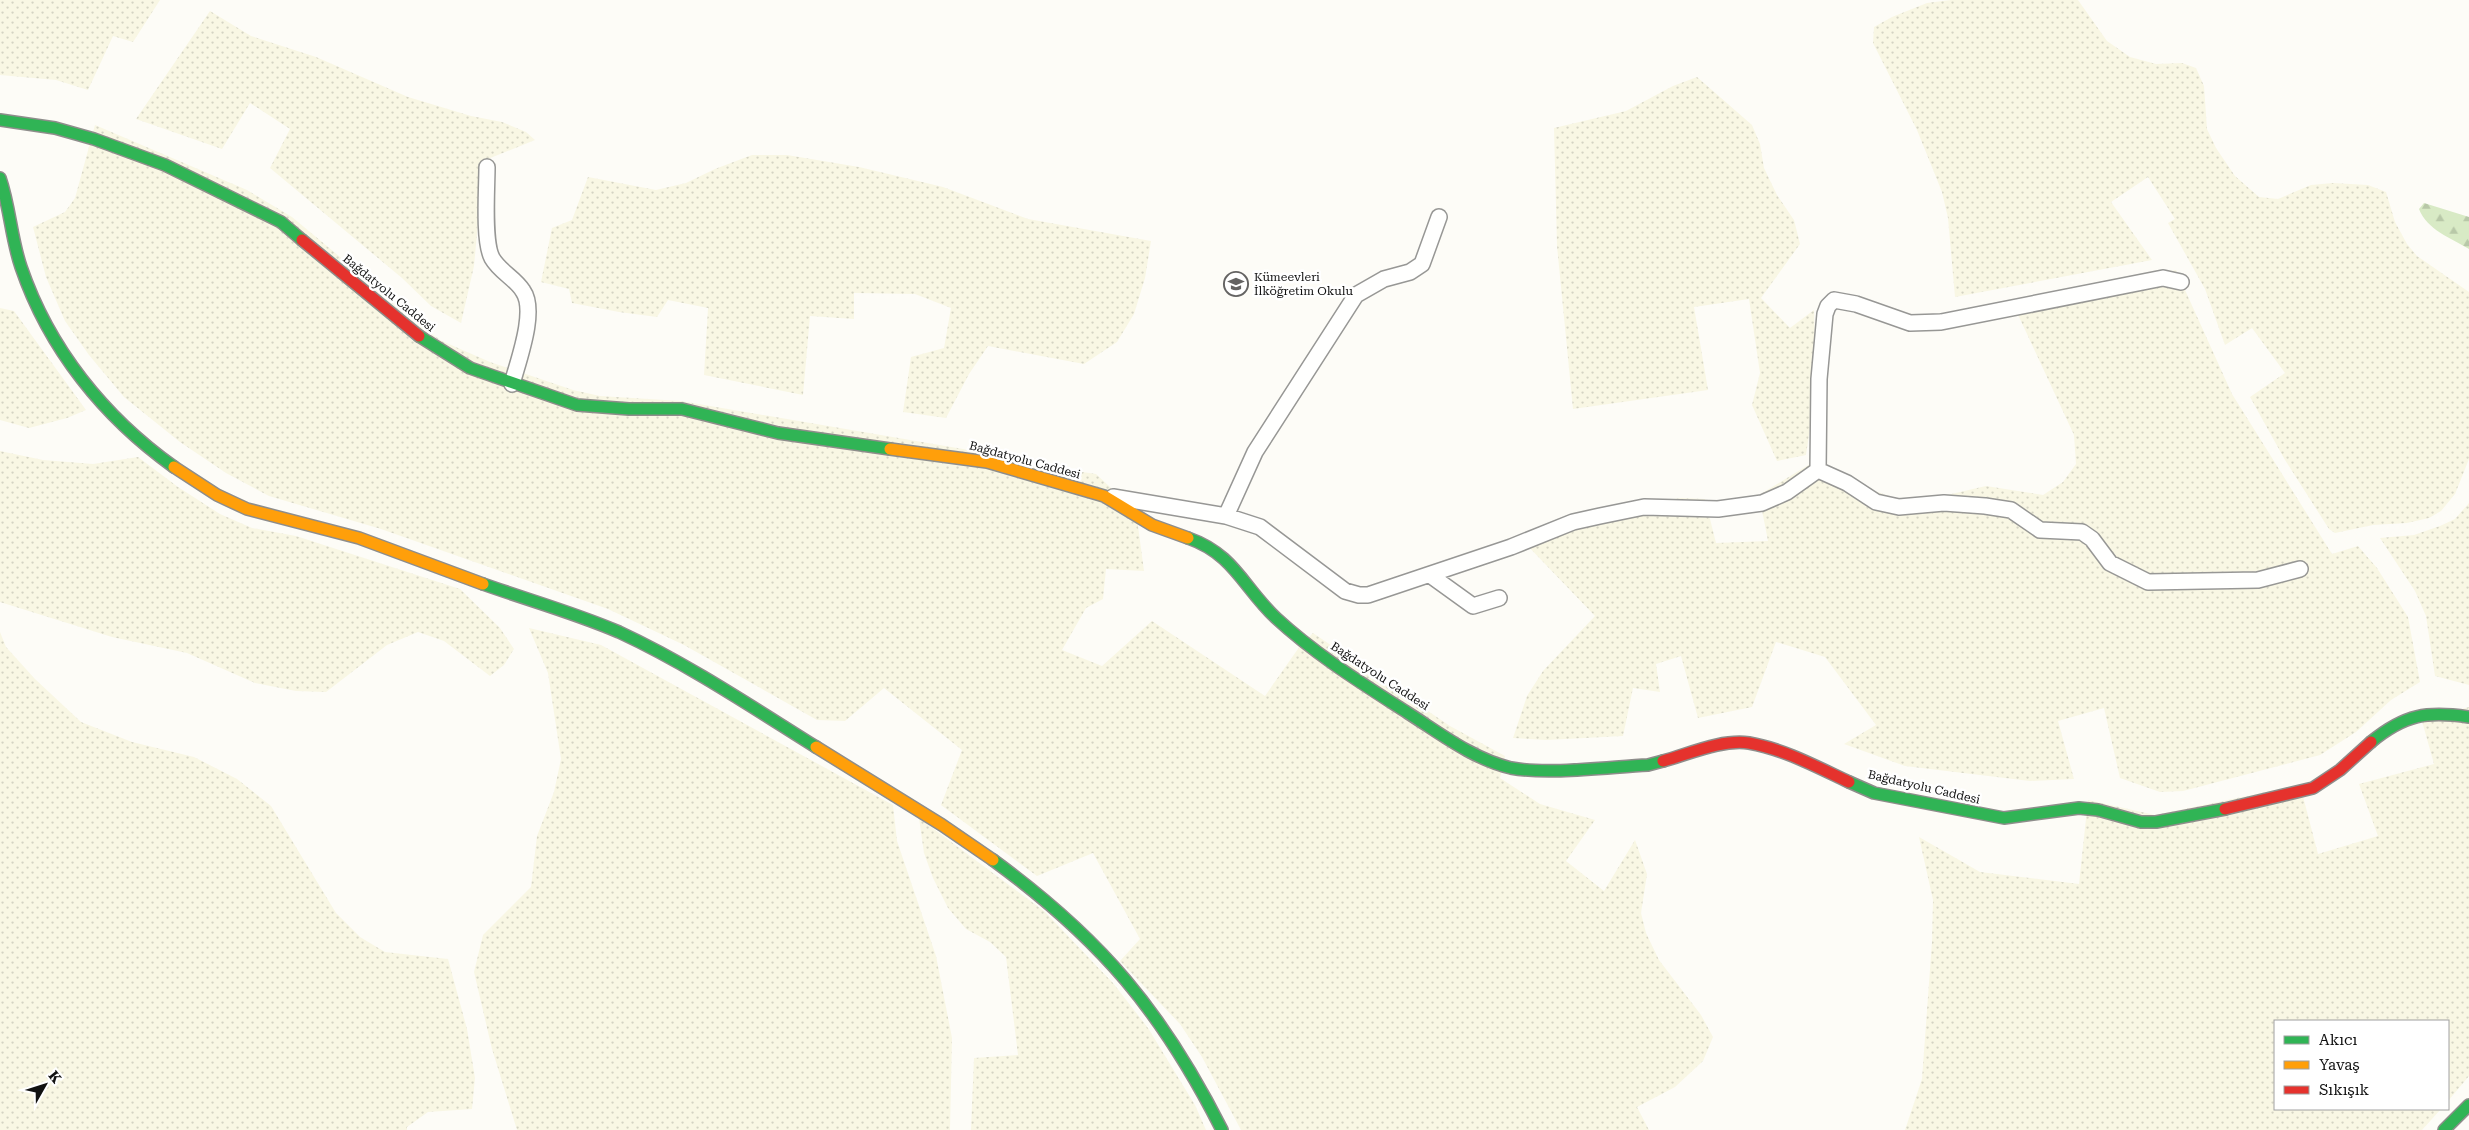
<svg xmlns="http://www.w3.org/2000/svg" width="2469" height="1130" font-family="'Roboto Serif',serif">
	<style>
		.farmland { fill: url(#farmland-dots) }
		.forest { fill: url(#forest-firs) }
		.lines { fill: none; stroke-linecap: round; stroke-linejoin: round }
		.street-casing { stroke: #979795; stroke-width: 18 }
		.fast-casing { stroke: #8e8d8b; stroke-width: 14 }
		.slow-casing { stroke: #8e8d8b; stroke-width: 14 }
		.jam-casing { stroke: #8e8d8b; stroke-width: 14 }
		.street { stroke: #fffffe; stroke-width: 15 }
		.fast { stroke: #30b455; stroke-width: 11 }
		.slow { stroke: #ff9f0a; stroke-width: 11 }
		.jam { stroke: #e5322d; stroke-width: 11 }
		.labels { text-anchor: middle; stroke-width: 5; stroke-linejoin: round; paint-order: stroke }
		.poi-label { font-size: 12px; fill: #111; stroke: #fff; text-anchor: start }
		.street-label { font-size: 12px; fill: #111; stroke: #fff }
	</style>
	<defs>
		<pattern id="farmland-dots" width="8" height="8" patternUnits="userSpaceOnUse" patternTransform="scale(1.25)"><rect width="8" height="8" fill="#f9f7e4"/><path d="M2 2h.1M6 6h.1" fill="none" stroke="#d4d3c3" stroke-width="1.8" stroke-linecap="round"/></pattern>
		<pattern id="forest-firs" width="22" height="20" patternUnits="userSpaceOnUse" patternTransform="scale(1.25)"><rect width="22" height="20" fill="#d8eac5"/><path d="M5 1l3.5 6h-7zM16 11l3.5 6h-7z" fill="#b8c8a8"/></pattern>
	</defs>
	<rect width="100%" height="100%" fill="#fdfcf7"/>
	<path class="farmland" d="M0 0H160L133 42 113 36 88 90 56 80 0 75Z
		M1951 0H2078L2107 41 2130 57 2156 64 2182 63 2196 68 2204 86 2207 129 2216 148 2235 176 2259 197 2278 199 2311 185 2333 183 2368 185 2386 192 2395 222 2407 244 2417 256 2469 292V459L2455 494 2441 511 2429 518 2407 523 2373 525 2335 533 2329 529 2285 460 2250 397 2285 373 2252 328 2225 345 2205 289 2168 223 2175 219 2148 177 2111 202 2152 260 1955 297 1948 218 1942 192 1917 130 1873 43 1874 27 1892 17 1927 3Z
		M210 11 251 36 316 57 408 97 471 116 502 122 526 132 535 140 488 159 480 201 474 266 461 323 431 306 402 278 270 168 290 129 250 103 222 149 136 119Z
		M1697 77 1752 125 1760 144 1764 168 1777 195 1794 220 1800 244 1761 298 1790 328 1814 310 1816 387 1806 455 1777 461 1752 405 1760 373 1749 299 1694 307 1708 390 1573 409 1557 246 1554 128 1626 111 1673 86Z
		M95 125 247 190 292 217 375 286 407 317 442 341 490 362 573 390 600 396 681 401 963 449 1022 463 1096 474 1136 511 1144 571 1106 569 1103 599 1086 608 1062 650 1102 666 1152 621 1265 696 1300 646 1313 633 1450 726 1505 756 1500 778 1540 804 1595 820 1566 861 1604 891 1635 840 1647 874 1641 913 1646 933 1659 960 1701 1015 1713 1037 1703 1061 1675 1087 1637 1107 1649 1130H1241L1202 1057 1180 1024 1120 961 1140 939 1093 853 1037 876 941 805 962 750 884 688 845 721 817 720 684 645 608 609 381 529 269 496 226 473 180 442 124 397 89 355 65 321 46 277 33 227 65 212 75 198Z
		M752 155H787L859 167 943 187 1028 219 1151 241 1145 278 1134 314 1117 342 1084 364 988 346 969 374 946 418 903 412 911 357 944 348 951 308 915 294 854 293V319L810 316 803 395 704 375 708 308 668 300 657 317 619 312 572 303 569 289 541 282 552 228 572 220 588 177 656 190 686 183 715 169Z
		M2176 270 2232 394 2332 554 2358 546 2377 568 2408 617 2420 682 2391 700 2356 732 2320 755 2183 791 2160 792 2120 778 2104 708 2058 721 2074 779 2030 781 1905 766 1844 744 1876 725 1825 657 1776 642 1752 707 1698 718 1681 656 1656 664 1660 692 1633 688 1623 736 1546 740 1513 738 1527 696 1543 671 1595 616 1523 541 1628 505 1681 498 1705 499 1716 543 1768 541 1759 495 1815 461 1857 485 1898 499 1934 498 1986 486 2043 495 2063 482 2076 464 2074 435 2013 304 2073 288Z
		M0 308 14 311 86 410 67 418 29 428 0 420Z
		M0 451 43 460 93 464 138 457 178 487 220 514 252 528 296 536 460 589 500 628 514 649 504 665 490 676 444 641 418 632 387 645 326 692 296 691 255 683 187 653 112 637 0 602Z
		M2469 503V685L2435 676 2426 616 2415 591 2380 538 2414 535 2440 526 2455 519Z
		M529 628 601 645 893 805 897 841 936 956 952 1038 950 1130H517L492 1049 474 972 483 935 531 887 537 836 554 792 561 759 548 673Z
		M0 632 6 647 35 679 81 722 132 742 194 757 237 779 271 806 336 913 360 937 385 952 448 959 467 1029 475 1078 472 1109 428 1112 407 1127V1130H0Z
		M2469 707V1076L2448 1101V1021H2275V1109H2441L2422 1130H1905L1922 1079 1932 942 1933 900 1919 837 1980 872 2079 884 2088 800 2155 815 2300 785 2318 854 2378 836 2359 784 2434 764 2422 721Z
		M919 818 1044 911 1113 983 1148 1028 1195 1105 1206 1130H971L974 1058 1018 1055 1006 957 990 942 966 929 948 908 933 878 924 853Z"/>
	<path class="forest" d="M2424 203 2469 217V249C2451 238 2427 230 2419 209Z"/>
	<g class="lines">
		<defs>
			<path id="street" d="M487 167C487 188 483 241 492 258 500 272 515 278 523 291 537 311 518 361 512 384
				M1818 470 1847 483 1876 502 1899 507 1944 503 1985 506 2011 510 2040 530 2082 532 2092 539 2110 563 2148 582 2258 580 2300 569
				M1113 497 1226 516 1260 527 1345 591 1359 595H1368L1511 547 1573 522 1600 516 1644 507 1718 509 1762 503 1787 492 1818 470 1819 379 1825 314 1828 306 1834 300 1856 304 1910 323 1941 322 2163 278 2181 282
				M1226 516 1255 452 1356 295 1384 279 1410 272 1422 264 1439 217
				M1430 575 1473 606 1499 598"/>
			<path id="fast" d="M0 120 55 128 94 139 165 165 281 222 302 240
				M0 178C10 207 11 238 21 267 49 349 104 417 174 467
				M419 336 470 368 577 405 629 409H682L778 433 890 449
				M1188 538C1234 554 1243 587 1276 618 1316 655 1363 684 1408 713 1441 734 1473 759 1511 768 1548 775 1609 767 1648 765L1663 761
				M483 584C528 600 575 613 619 632 688 664 752 707 816 747
				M2371 742C2405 714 2427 711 2469 717
				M1849 782 1874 793 2004 818 2079 808 2098 810 2141 822H2156L2225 809
				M993 860C1101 939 1162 1011 1222 1130
				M2444 1130 2469 1105"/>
			<path id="slow" d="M890 449 987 462 1104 496 1152 525 1188 538
				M174 467 217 495 247 509 359 538 483 584
				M816 747 942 825 993 860"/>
			<path id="jam" d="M302 240 419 336
				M1663 761C1689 754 1721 739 1749 743 1784 749 1817 767 1849 782
				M2225 809 2313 788 2340 770 2371 742"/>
		</defs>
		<use href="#street" class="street-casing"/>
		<use href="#fast" class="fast-casing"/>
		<use href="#slow" class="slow-casing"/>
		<use href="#jam" class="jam-casing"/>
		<use href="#street" class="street"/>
		<use href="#fast" class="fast"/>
		<use href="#slow" class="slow"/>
		<use href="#jam" class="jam"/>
	</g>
	<defs>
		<symbol id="school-ring" viewBox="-11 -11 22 22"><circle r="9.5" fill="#fff" stroke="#646362" stroke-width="1.5"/><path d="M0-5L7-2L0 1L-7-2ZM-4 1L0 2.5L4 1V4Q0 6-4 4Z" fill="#646362"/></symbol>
	</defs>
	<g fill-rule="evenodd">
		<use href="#school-ring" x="1222" y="270" width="28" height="28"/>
	</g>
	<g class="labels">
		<g class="poi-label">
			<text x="1254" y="281">Kümeevleri<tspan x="1254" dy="14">İlköğretim Okulu</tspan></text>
		</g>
		<g class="street-label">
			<text transform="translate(389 293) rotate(39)" y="4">Bağdatyolu Caddesi</text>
			<text transform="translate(1025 460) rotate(15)" y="4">Bağdatyolu Caddesi</text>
			<text transform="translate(1380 676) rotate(33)" y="4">Bağdatyolu Caddesi</text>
			<text transform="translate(1924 787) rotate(13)" y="4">Bağdatyolu Caddesi</text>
		</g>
	</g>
	<rect x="2274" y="1020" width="175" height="90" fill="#ffffff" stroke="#a0a0a0"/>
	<rect x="2284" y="1036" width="25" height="8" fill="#30b455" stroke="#a0a0a0"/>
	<text x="2319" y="1045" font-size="15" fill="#111111">Akıcı</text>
	<rect x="2284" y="1061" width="25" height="8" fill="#ff9f0a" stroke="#a0a0a0"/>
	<text x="2319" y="1070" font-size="15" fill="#111111">Yavaş</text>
	<rect x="2284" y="1086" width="25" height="8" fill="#e5322d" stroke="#a0a0a0"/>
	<text x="2319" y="1095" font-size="15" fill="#111111">Sıkışık</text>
	<g transform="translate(45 1085) rotate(51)" stroke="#ffffff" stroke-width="4" paint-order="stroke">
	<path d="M0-4L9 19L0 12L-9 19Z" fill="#111111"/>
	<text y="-8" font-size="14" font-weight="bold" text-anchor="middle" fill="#111111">K</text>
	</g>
</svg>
